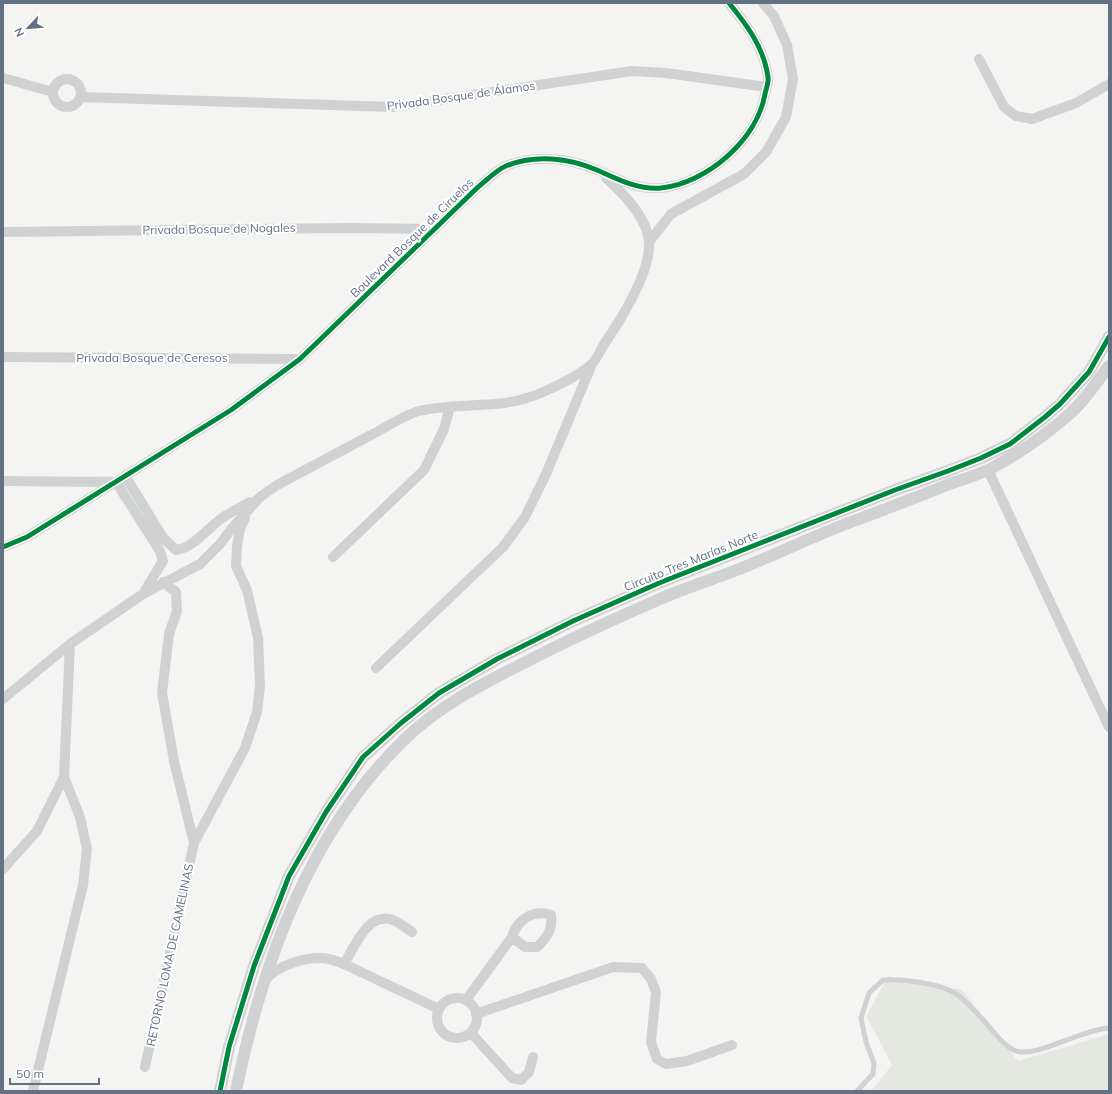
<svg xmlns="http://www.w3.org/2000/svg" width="1112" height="1094" font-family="Mulish,sans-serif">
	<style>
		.grass { fill: #e4e8e1 }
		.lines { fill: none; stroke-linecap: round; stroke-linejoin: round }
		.service { stroke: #d0d1d2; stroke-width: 5 }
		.minor { stroke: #d0d1d2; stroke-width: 10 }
		.tertiary { stroke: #d0d1d2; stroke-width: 12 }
		.cycleway-casing { stroke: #fff; stroke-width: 8 }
		.cycleway { stroke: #00873e; stroke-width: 5 }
		.labels { text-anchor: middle; stroke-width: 4; stroke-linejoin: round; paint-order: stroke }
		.street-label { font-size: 12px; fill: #637185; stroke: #fff }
	</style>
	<rect width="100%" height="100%" fill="#f4f5f3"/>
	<path class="grass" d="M888 976 962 990 1018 1061 1109 1034V1091H871L892 1065 866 1016Z"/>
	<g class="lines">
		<path class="service" d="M857 1091 873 1074 874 1063 866 1042 861 1018 869 993 883 980C903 979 943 983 959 996 968 1003 977 1013 985 1022 994 1032 1003 1046 1016 1051 1037 1058 1082 1029 1109 1028"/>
		<path class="minor" d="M979 59 1004 107 1016 116 1032 119 1076 103 1109 84
			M3 78 53 92
			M53 93a14 14 0 1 1 28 0a14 14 0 1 1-28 0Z
			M81 97 392 107 632 71 666 73 767 87
			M3 232 349 228 435 229
			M649 242 671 214 744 174 766 152 786 117 793 79 787 45 774 16 763 3
			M3 357 300 359
			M988 470 1109 727
			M125 476 164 539 176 550C193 548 208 528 222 518 231 512 241 507 250 502
			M3 481 116 482
			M116 482 160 551 163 561 144 592
			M3 547 27 537 231 410 300 359 477 188C486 181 496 170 506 166 535 154 569 158 597 170 617 179 638 190 661 188 707 183 757 140 765 94 766 89 769 82 768 77 764 48 747 25 729 3
			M333 557 424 470 444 429 450 407
			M163 582 176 592 177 611 169 634 162 693 174 761 194 843
			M376 668 503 547 525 517 546 474 592 364
			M3 699 70 644 143 594 200 564 221 543 232 528 260 497 277 485C309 468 341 451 373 434 388 426 404 415 419 411 455 402 493 409 527 398 544 393 579 376 592 364 596 359 600 352 603 346 620 321 651 273 649 242 647 217 624 194 606 178
			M3 869 37 831 64 777 70 644
			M344 964C355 946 368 911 393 920 400 923 406 928 412 932
			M264 981C278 965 308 955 329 959 334 960 339 962 344 964L439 1009
			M437 1018a20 20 0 1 1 40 0a20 20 0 1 1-40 0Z
			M466 1000 512 937C517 920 533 909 551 915 553 929 547 938 537 947H525L512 937
			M476 1014 613 967 642 968 651 979 656 992 651 1042 657 1059 666 1064 687 1061 732 1045
			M471 1033 512 1078 521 1080 529 1072 533 1057
			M145 1067 194 843 245 748 257 712 260 686 258 638 247 590 236 566 237 546 240 529 245 518
			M33 1091 83 885 87 849 80 817 64 777"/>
		<path class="tertiary" d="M220 1091 229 1047 254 966 289 876 326 812 363 757 401 723 439 693 497 659 573 621 659 583 895 490 948 471 981 458 1010 444 1045 417 1060 404 1089 372 1109 337
			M236 1091C262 963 310 829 407 737 441 705 482 684 524 663 568 640 614 619 660 599 684 588 709 581 734 571 773 556 811 537 851 522 883 510 915 498 947 485 961 480 978 475 992 468 1018 454 1044 436 1066 417 1083 403 1096 383 1109 366"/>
		<defs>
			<path id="cycleway" d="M3 547 27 537 231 410 300 359 477 188C486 181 496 170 506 166 535 154 569 158 597 170 617 179 638 190 661 188 707 183 757 140 765 94 766 89 769 82 768 77 764 48 747 25 729 3
				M220 1091 229 1047 254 966 289 876 326 812 363 757 401 723 439 693 497 659 573 621 659 583 895 490 948 471 981 458 1010 444 1045 417 1060 404 1089 372 1109 337"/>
		</defs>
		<use href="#cycleway" class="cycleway-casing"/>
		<use href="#cycleway" class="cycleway"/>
	</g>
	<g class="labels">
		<g class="street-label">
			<text transform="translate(461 96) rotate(-8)" y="4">Privada Bosque de Álamos</text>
			<text transform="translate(219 229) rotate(-1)" y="4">Privada Bosque de Nogales</text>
			<text transform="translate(412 238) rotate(-44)" y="4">Boulevard Bosque de Ciruelos</text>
			<text x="152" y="362">Privada Bosque de Ceresos</text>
			<text transform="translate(691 561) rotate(-22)" y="4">Circuito Tres Marías Norte</text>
			<text transform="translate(170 955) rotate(-78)" y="4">RETORNO LOMA DE CAMELINAS</text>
		</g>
	</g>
	<rect width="1112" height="1094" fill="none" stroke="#637185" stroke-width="8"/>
	<g transform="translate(28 28) rotate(244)" stroke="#ffffff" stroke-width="3" paint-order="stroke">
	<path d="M0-3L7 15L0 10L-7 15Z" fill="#637185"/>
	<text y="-6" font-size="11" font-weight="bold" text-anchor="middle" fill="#637185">N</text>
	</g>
	<path d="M10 1078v6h89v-6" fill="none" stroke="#637185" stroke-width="2"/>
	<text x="16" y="1078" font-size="12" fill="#637185" stroke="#ffffff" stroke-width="3" paint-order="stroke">50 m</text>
</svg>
